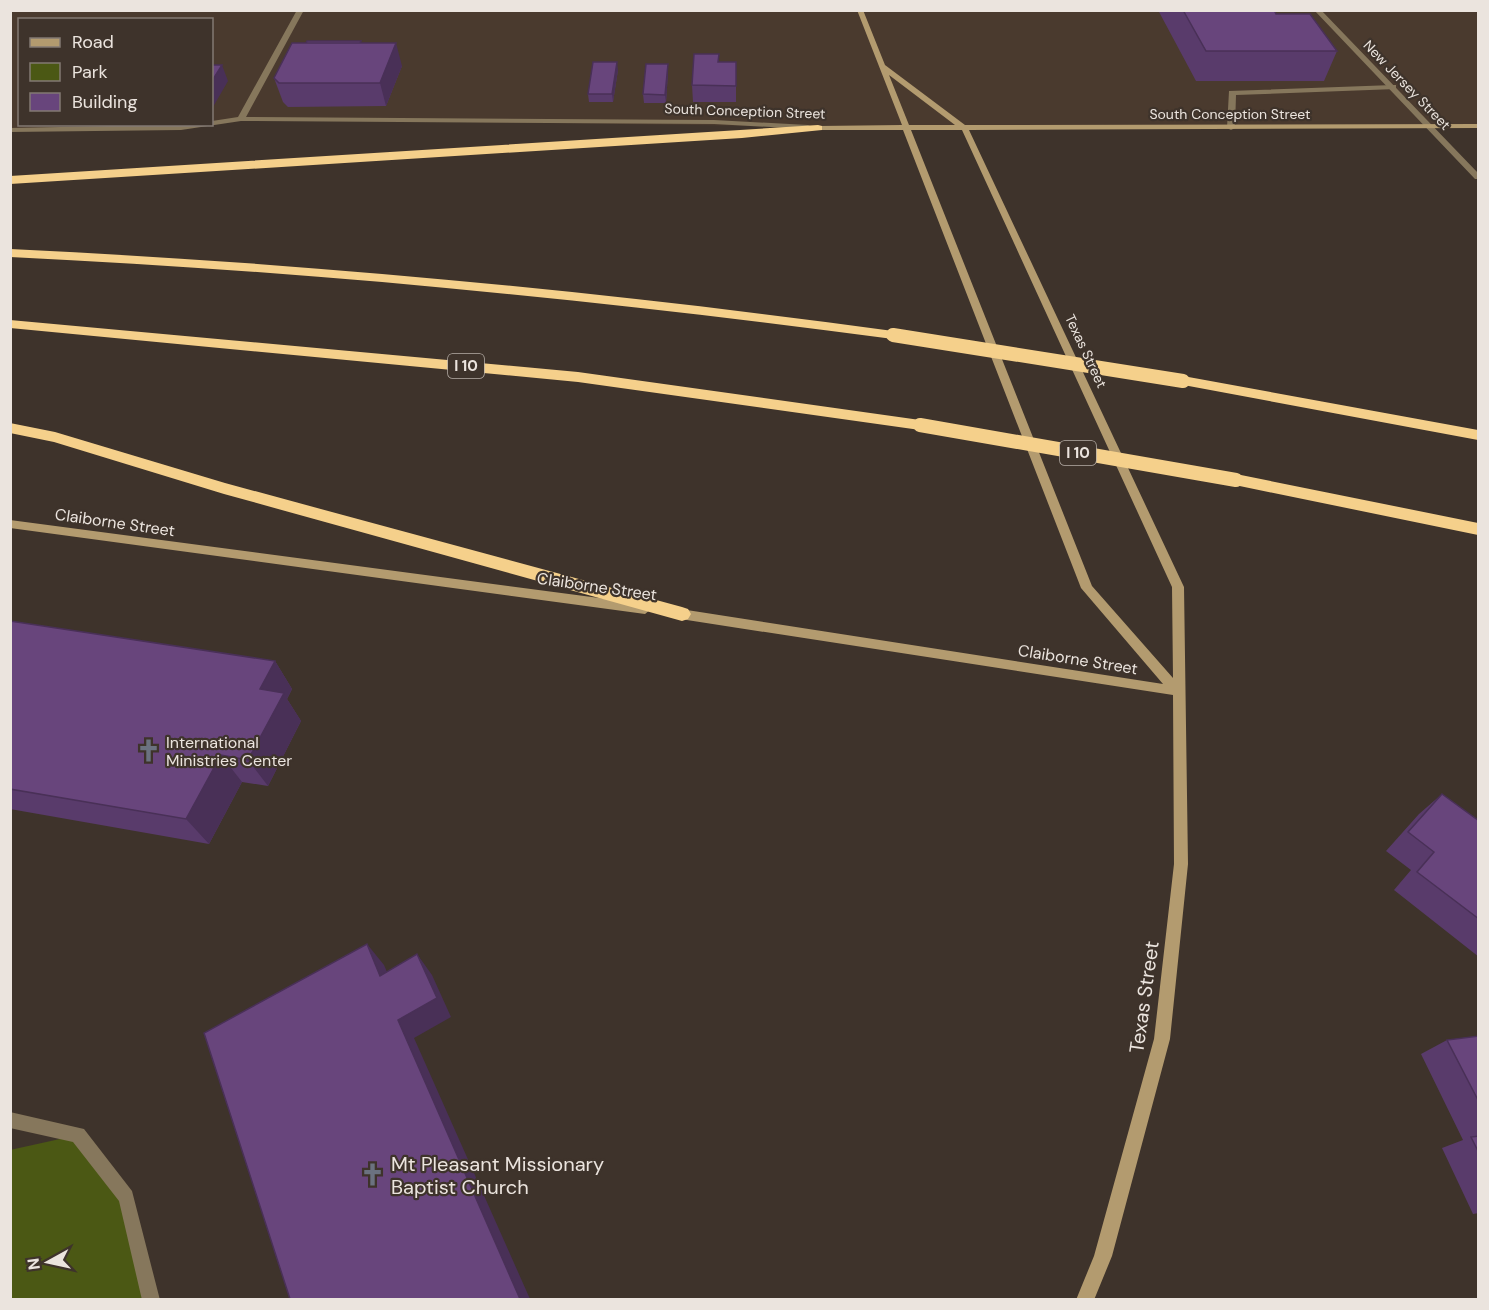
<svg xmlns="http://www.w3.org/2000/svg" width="1489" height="1310" font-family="'DM Sans',sans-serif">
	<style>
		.industrial { fill: #4a3a2e }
		.green { fill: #4b5814 }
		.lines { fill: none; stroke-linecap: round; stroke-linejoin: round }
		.lane { fill: #86775c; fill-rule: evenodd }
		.street { fill: #86775c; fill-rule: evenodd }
		.secondary { fill: #b39b6f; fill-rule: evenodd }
		.highway { fill: #f5d08b; fill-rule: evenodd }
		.highway-bridge { stroke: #f5d08b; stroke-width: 14 }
		.wall { fill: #593b6b }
		.shaded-wall { fill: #493057 }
		.building { fill: #68457c; stroke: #493057; stroke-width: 1.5 }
		.labels { text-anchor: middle; stroke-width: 4.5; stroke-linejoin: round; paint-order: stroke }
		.far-street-label { font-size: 14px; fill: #ebe4de; stroke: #3e332b }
		.shield { fill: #3e332b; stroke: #b7afa8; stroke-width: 1.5 }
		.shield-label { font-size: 15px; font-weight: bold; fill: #ebe4de }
		.street-label { font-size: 16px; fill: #ebe4de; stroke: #3e332b }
		.poi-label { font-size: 16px; fill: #ebe4de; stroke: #3e332b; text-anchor: start }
		.near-street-label { font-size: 20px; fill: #ebe4de; stroke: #3e332b }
		.near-poi-label { font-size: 20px; fill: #ebe4de; stroke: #3e332b; text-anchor: start }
	</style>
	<rect width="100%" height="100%" fill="#3e332b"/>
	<path class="industrial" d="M10 11H1478V126L907 128 241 119 212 123V20H20V124L203 125 11 130Z"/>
	<path class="green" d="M78 1135 126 1197 151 1299H11L10 1150Z"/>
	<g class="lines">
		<path class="lane" d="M1393 85H1396V89L1236 95 1235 128 1231 130 1227 128 1229 91Z
			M10 1112 84 1129 132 1191 160 1300H142L119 1201 73 1142 10 1128Z"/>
		<path class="street" d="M297 10H304L246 117 714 120 808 125 812 127 808 129 714 124 241 121 181 130 10 132V128L212 124V121L238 117Z
			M1314 10H1321L1478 173V179H1475Z"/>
		<path class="secondary" d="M857 10H863L885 65 965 125 1478 124V128L969 130 1184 587 1188 864 1170 1039 1112 1256 1094 1300H1076L1094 1256 1154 1039 1174 864 1173 695 674 618 668 613 674 608 1163 684 1081 588 903 130H818L814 128 818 126 902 125ZM889 75 955 125H909ZM911 130H962L1172 587 1173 678 1092 586Z
			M10 520 645 604 651 609 645 614 10 528Z"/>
		<path class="highway" d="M818 125 822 126V130L742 138 10 184V176Z
			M10 249C306 263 600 291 893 331L900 335 893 339C600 300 306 271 10 257Z
			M10 320 578 372 920 420 928 425 920 430 578 382 10 328Z
			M1183 376 1478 430V440L1178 384 1176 381 1178 378Z
			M10 423 55 432 225 483 682 607 688 609 691 614 688 619 682 621 224 494 54 442 10 433Z
			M1236 474 1478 523V535L1230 484 1228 480 1230 476Z"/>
		<path class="highway-bridge" d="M893 335 1183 381
			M920 425 1236 480"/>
	</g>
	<path class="wall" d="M1158 10H1274L1276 14 1337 51 1324 81H1196Z
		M361 43 402 66 386 106 288 107 283 102 274 78Z
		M719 54V62H736V102H693L692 85Z
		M668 64V72L666 103H644L643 94Z
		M618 70 613 102H589L588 94Z
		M10 621 275 661 292 689 287 699 301 721 268 786 242 782 209 844 10 809Z
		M1442 794 1479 821V957L1394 890 1411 870 1386 851 1419 814Z
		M1479 1036V1213L1473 1214 1442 1148 1463 1140 1421 1054 1447 1040Z"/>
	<path class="shaded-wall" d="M396 43 402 66 386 106 380 83Z
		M617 62 618 70 613 102 612 94Z
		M668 64V72L666 103 665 95Z
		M222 65 228 81 213 107 212 104V81Z
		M275 661 292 689 287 699 301 721 268 786 248 760 260 689Z
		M221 755 242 782 209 844 186 819Z
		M367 944 384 965 397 995 380 976Z
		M417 954 432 975 451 1017 414 1038 530 1299H520L398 1020Z"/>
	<path class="building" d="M1183 10H1274L1276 14H1310L1337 51H1206Z
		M307 41H361L360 43H306Z
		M292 43H396L380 83H279L274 78Z
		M694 54H719L718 62H736V86L692 85Z
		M593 62H617L612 94H588Z
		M646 64H668L665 95 643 94Z
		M212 65H222L212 81Z
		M10 621 275 661 260 689 284 693 248 760 221 755 186 819 10 789Z
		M1442 794 1479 821V919L1417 872 1434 852 1408 832Z
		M367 944 380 976 417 954 437 998 398 1020 520 1299H290L204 1033Z
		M1479 1036V1102L1447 1040Z
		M1479 1136V1153L1471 1137Z"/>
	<defs>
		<symbol id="church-bare" viewBox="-9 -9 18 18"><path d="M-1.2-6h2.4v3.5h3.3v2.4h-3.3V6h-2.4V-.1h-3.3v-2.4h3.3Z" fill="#6b7280" stroke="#3e332b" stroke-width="2.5" paint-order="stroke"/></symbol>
	</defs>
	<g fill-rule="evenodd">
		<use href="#church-bare" x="132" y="734" width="33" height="33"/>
		<use href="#church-bare" x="356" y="1158" width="33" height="33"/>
	</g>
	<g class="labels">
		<g class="far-street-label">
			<text transform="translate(1407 85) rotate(46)" y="5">New Jersey Street</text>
			<text transform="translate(745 111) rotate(2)" y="5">South Conception Street</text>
			<text x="1230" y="119">South Conception Street</text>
			<text transform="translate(1086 351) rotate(65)" y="5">Texas Street</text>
		</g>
		<g class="shield">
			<rect x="448" y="354" width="36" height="24" rx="4.5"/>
			<rect x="1060" y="441" width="36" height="24" rx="4.5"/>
		</g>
		<g class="shield-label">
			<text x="466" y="371">I 10</text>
			<text x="1078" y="458">I 10</text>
		</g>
		<g class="street-label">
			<text transform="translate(115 522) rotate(8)" y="6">Claiborne Street</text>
			<text transform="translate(597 586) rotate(8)" y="6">Claiborne Street</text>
			<text transform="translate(1078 659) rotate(9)" y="6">Claiborne Street</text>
		</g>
		<g class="poi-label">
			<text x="166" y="748">International<tspan x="166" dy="18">Ministries Center</tspan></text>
		</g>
		<g class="near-street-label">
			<text transform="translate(1144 997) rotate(-82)" y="7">Texas Street</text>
		</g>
		<g class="near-poi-label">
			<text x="391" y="1171">Mt Pleasant Missionary<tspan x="391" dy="23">Baptist Church</tspan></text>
		</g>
	</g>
	<rect width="1489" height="1310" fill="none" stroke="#ebe4de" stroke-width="24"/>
	<rect x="18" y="18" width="195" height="108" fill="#3e332b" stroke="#837a73" stroke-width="1.5"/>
	<rect x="30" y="38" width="30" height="9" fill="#b39b6f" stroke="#837a73" stroke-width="1.5"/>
	<text x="72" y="48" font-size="18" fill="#ebe4de">Road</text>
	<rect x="30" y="63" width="30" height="18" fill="#4b5814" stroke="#837a73" stroke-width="1.5"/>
	<text x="72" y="78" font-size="18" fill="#ebe4de">Park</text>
	<rect x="30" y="93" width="30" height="18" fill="#68457c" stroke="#837a73" stroke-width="1.5"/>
	<text x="72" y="108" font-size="18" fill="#ebe4de">Building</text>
	<g transform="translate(48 1262) rotate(262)" stroke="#3e332b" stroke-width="4.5" paint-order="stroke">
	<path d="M0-4.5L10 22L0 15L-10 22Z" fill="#ebe4de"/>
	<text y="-9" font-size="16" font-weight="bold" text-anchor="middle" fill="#ebe4de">N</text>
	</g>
</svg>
